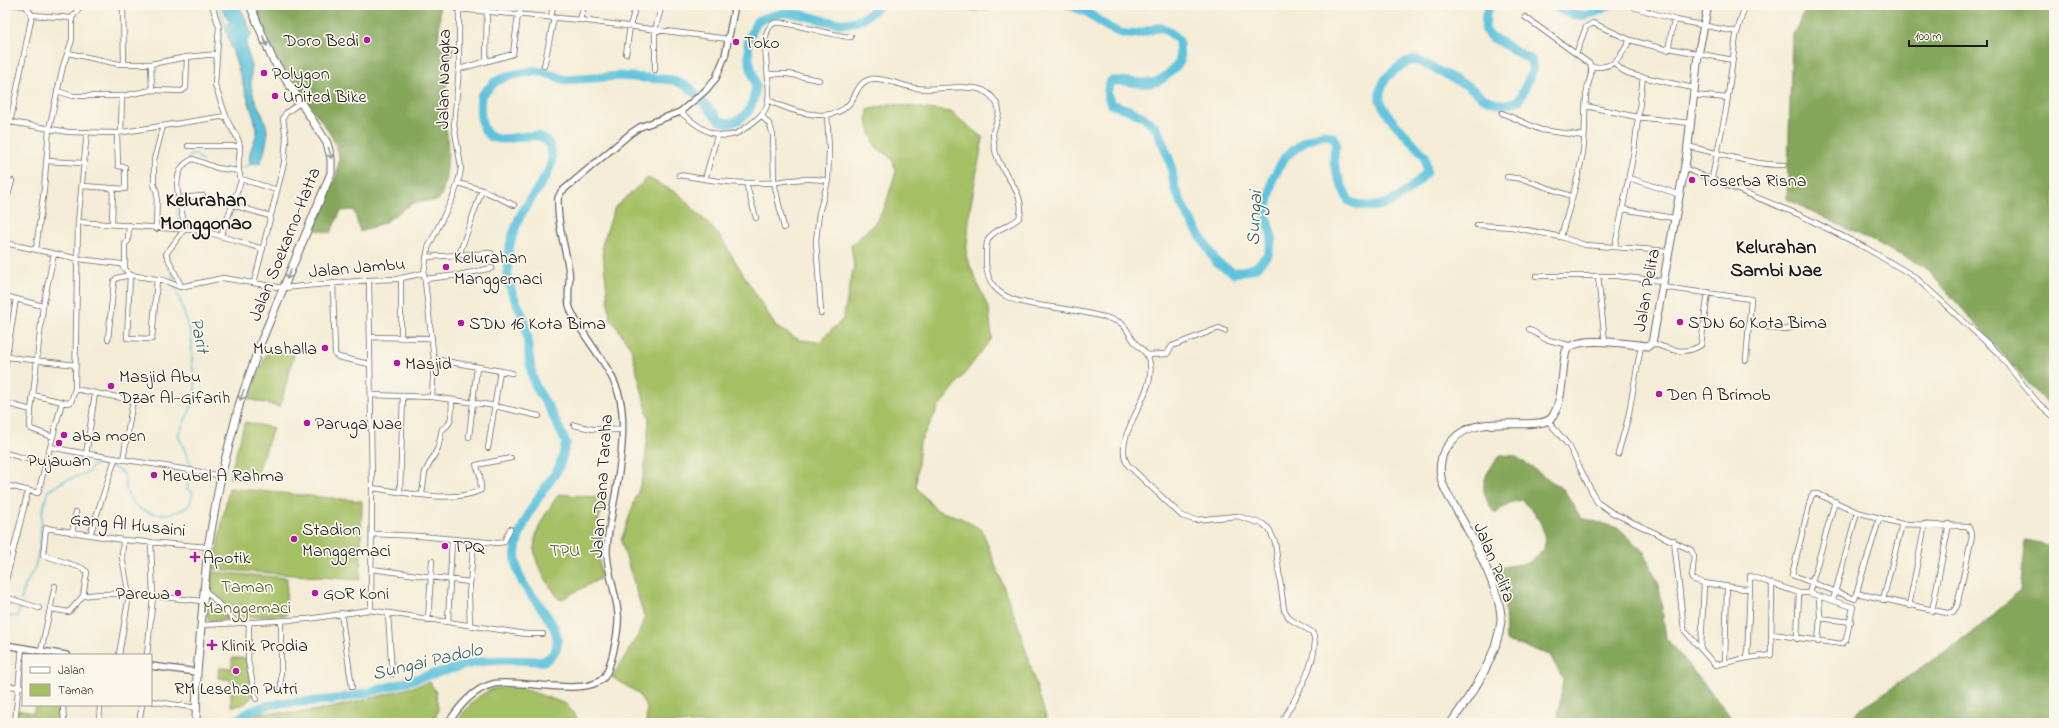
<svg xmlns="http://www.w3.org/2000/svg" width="2059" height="728" font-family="'Indie Flower',sans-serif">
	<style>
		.green { fill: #a5bf65; stroke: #606e40 }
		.forest { fill: #84a65a; stroke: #50613b }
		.water { fill: #5ec2dc; stroke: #3d6f7c }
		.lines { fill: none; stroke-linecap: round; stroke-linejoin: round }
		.stream { stroke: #5ec2dc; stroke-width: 1.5 }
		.river { stroke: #5ec2dc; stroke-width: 9 }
		.minor-casing { stroke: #68655d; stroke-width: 6 }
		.tertiary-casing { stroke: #68655d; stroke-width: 8 }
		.trunk-casing { stroke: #68655d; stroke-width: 9 }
		.minor { stroke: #fff; stroke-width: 4.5 }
		.tertiary { stroke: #fff; stroke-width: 5.5 }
		.trunk { stroke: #fff; stroke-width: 7 }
		.oneway { stroke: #999 }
		.poi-dot { fill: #b5179e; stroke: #fbf7ec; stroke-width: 1.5 }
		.labels { text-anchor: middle; stroke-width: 3.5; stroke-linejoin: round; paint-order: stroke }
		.poi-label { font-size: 18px; fill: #1c1c1c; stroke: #fbf7ec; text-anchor: start }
		.street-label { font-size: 18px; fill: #1c1c1c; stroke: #fbf7ec }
		.park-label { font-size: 18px; fill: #535d39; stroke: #fbf7ec }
		.water-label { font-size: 19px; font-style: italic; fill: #365e69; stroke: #fbf7ec }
		.quarter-label { font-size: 20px; font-weight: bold; fill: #1c1c1c; stroke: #fbf7ec }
	</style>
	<rect width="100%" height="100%" fill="#fbf7ec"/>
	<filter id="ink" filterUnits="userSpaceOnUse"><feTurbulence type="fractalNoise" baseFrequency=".025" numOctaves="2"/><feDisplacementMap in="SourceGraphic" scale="8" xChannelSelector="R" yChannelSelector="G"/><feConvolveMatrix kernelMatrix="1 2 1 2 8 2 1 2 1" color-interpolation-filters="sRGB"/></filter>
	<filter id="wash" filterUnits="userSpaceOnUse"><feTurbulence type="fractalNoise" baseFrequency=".012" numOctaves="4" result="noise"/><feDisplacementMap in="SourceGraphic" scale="16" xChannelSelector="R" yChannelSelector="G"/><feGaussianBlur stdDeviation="0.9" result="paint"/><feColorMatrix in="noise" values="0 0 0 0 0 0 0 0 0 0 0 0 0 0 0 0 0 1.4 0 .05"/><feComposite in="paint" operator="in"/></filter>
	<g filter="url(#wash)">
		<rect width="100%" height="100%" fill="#f4ecd6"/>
		<path class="green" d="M890 104 951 112 983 138 970 209 966 256 989 310 992 338 938 408 920 442 916 487 936 510 961 518 982 530 1018 625 1047 721 1050 723H646L647 708 638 693 612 677 637 637 645 619 621 541 644 474 649 419 631 348 610 318 602 245 615 207 648 178 679 194 719 235 776 327 800 340 819 342 843 319 854 266 851 245 875 223 885 207 896 171 892 159 876 147 870 133 867 121 868 110Z
			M269 347 294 355 280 407 249 399Z
			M245 422 273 428 255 481 229 478Z
			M229 488 362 501 360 580 213 569Z
			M559 494 605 498C601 513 594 529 596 544 597 556 601 566 601 578L560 600C526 554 526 541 559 494Z
			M212 572 287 578 286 615 237 618 210 591Z
			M209 599 229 620 208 621Z
			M232 658H246L254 693C249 703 241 707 231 706V680L218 678 219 668H232Z
			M430 682 436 693 438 709 434 723H242C259 706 276 715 297 713 342 708 386 694 430 682Z
			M522 688 566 704 581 723H457C465 709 477 694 493 689 501 686 514 689 522 688Z
			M36 705H60L61 723H17V710L33 713Z"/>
		<path class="forest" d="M257 5H439L440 16 438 46 454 48C450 66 446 85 444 103 443 112 445 118 446 127 449 143 449 191 437 201H421L411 204 385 222 360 232 354 210 341 211 330 233 313 229C321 210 338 181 339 160 339 133 298 96 285 73 272 52 263 28 257 5Z
			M1808 5H2054V412L1925 267 1787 199 1792 37Z
			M1501 455 1515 456 1564 490 1581 518 1616 527 1644 552 1659 585 1666 638 1732 718 1740 723H1557L1563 679 1550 655 1506 641 1505 601 1493 571 1507 566 1528 563 1544 550C1547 528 1538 514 1521 500L1509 503 1495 514C1477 489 1482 476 1501 455Z
			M2026 540 2054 546V723H1852L1859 710 1971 634 2020 591Z"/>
		<path class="water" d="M220 5H237L243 13 252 35C240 43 251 56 251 66 252 77 249 82 253 94 257 108 265 115 267 131 268 140 264 153 261 162L251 165C245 153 258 140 257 128L225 27 230 22Z"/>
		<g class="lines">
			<path class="stream" d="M217 5 227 27
				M188 159 191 155H196L202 161
				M240 167 248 166 251 163
				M178 171 183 163
				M176 194 177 213 181 228
				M171 269 174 282
				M175 286 192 337V363L195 382V396L190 410 178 435 191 465 190 468
				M21 600 25 586 35 567 40 545 42 513 48 491 64 481 89 472 91 468 97 463 109 465 124 474C125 480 125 487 127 493 138 518 170 519 190 505L193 492 187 489 190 472
				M5 617 18 616 21 604"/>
			<path class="river" d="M948 5 975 7 987 5
				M1069 5 1087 12 1089 5
				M1550 5C1576 17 1584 21 1609 5
				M1087 12C1100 22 1116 36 1134 34 1159 31 1157 18 1179 41L1180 62C1174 68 1167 78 1158 81 1146 87 1125 79 1111 81 1107 90 1106 95 1111 104L1129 110 1143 117 1157 129 1170 161 1175 189 1185 211 1217 263 1234 273 1255 268 1268 255 1272 238 1266 214 1273 178 1285 157 1305 141 1323 134 1334 137 1336 145C1329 164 1341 184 1349 201 1381 217 1406 195 1427 172L1425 156 1390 118 1380 101V91L1386 78 1396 69 1406 62 1417 60 1468 86 1485 99 1504 105 1519 100 1533 70 1531 60 1490 36 1485 30 1486 14 1491 5
				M233 723C263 696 300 705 336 699 383 692 428 673 474 663 496 658 521 661 544 661 578 644 538 605 526 588 521 580 517 572 516 563 512 541 529 512 540 495 546 485 554 477 559 467 562 459 564 451 566 443 561 431 555 420 549 408 544 400 537 391 534 382 527 362 530 339 524 319 520 307 511 295 509 283 504 259 510 242 518 221 525 202 554 174 552 155 546 103 473 182 481 96L495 82 507 76 532 71 543 72 566 80 620 76 673 80 690 88 720 121 729 123 739 120 748 112 753 101 756 87 749 59 748 41 757 21C766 18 777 13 787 13 811 13 839 32 863 18 869 15 874 9 880 5"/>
		</g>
	</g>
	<g filter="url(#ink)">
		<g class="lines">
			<defs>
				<path id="minor" d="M16 5 26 6
					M123 5 124 64
					M1633 7 1676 20 1737 32
					M458 9 580 20 728 39
					M32 15 72 18
					M520 15 521 5
					M1525 17 1590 64C1594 73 1588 81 1587 90 1583 112 1587 136 1582 157 1577 185 1568 210 1561 237L1585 245 1669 251
					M551 18 553 5
					M580 20 584 5
					M1668 48 1733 60
					M68 53 119 64H151L187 57 217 54 219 27 212 5
					M626 54 630 26 636 5
					M1576 54 1586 27 1593 23 1630 40 1668 50 1674 20
					M486 61 487 5
					M1615 63C1622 73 1632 75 1643 77
					M151 64 152 90
					M544 66 554 18
					M1592 67C1616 68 1619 59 1630 40
					M459 69 513 54 518 15
					M655 70V30L662 5
					M769 74H788L819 80
					M57 91 73 96H122L152 90 182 91 186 88 187 57
					M1692 95 1728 98
					M768 100C788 110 830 125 848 105 857 96 857 82 871 79 882 77 903 86 915 88 936 91 958 84 979 89 987 91 993 97 997 104 1002 113 995 124 993 133 993 140 994 147 996 154 1002 175 1028 195 1019 218 1011 226 996 228 989 238 985 244 986 254 986 262 987 300 1022 303 1051 307 1071 310 1100 314 1119 322 1127 326 1128 334 1134 341 1137 346 1143 349 1146 354 1167 386 1108 434 1128 465L1182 516 1195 520 1237 516 1263 524 1269 529 1275 542 1284 610 1290 619 1312 632C1324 653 1292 705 1281 723
					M1586 106 1637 117 1690 123
					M680 112C698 127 721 146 744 129 752 123 762 117 766 108 776 85 754 34 774 23 782 19 836 37 851 37
					M1502 113 1541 130 1584 136
					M761 115 770 125 773 135 774 182 784 228
					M5 121 68 132 117 133 226 116 215 85 217 54
					M10 123 32 15 25 5
					M121 132 122 96
					M717 136 705 179C728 183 752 184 776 182 793 180 811 177 828 181L829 148 827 115
					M188 146H240
					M1687 146C1719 153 1751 165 1784 165
					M47 161 83 163
					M1684 168 1800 215 1866 248 1915 277 1998 353 2038 403 2054 417
					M679 175 705 179
					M1507 177 1523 179 1571 196
					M1629 178 1678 194
					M1712 178 1726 110 1736 36 1745 5
					M241 179 277 190
					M458 183 482 190 514 205
					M746 183 756 218
					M83 186 125 189V167L118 166 117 133
					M179 198 203 196
					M233 205 270 216
					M5 206 12 181
					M1623 209 1673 218
					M78 222 204 231 263 249
					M112 224 113 188
					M1477 225 1512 227 1561 237
					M156 229 157 193 154 184V160L163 126
					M186 230C182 209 165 170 193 159L217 168 239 171C237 161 242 151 239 142 236 132 228 126 226 116
					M221 236 241 181 239 171
					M5 243 79 259 121 264 130 275
					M1615 246 1634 151 1643 77 1693 88
					M36 249 44 189 49 129 63 66 72 40V18L81 5
					M459 255 491 253
					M426 257 459 255 482 190
					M125 268V244L128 241 129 225
					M130 275 127 338 152 339 157 280
					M1536 276H1616L1662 281
					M1598 276 1605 342
					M425 279 459 275 492 268
					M254 283 284 163 286 139 283 118 286 113 301 102
					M333 283 335 354 338 357 369 364
					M181 286 166 254 184 230
					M1662 287 1751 299 1746 360
					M5 296 16 299
					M821 313 816 241 819 213 828 181
					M1749 324 1785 330 1798 325
					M1529 329 1545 339 1572 346
					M370 337 432 338
					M401 338V278
					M108 339 114 281 117 278 130 275 163 280 180 287 223 278 283 288 369 280 397 279 424 273 428 248 454 195 460 175 461 167 454 125 459 69V5
					M1652 343C1668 349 1685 356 1701 345L1708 292
					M1147 355 1167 354 1172 346 1219 328 1225 331
					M7 357 76 365
					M434 359 512 373
					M5 367 16 299 43 306
					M75 389 95 393 86 455
					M95 393 133 400 123 460
					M33 395 43 306 54 254
					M371 395 432 397 434 359 424 273
					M432 397 490 405 539 416
					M5 403 31 410 33 395 67 403 71 402 75 389 78 222 87 132
					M31 410 30 426 31 429 53 437
					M1548 421 1569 446 1597 502 1611 512 1691 550 1694 556 1692 579 1704 583 1745 589 1750 588V576L1799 593H1809L1853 607 1846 640 1842 644 1772 634
					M574 425 592 429 622 430
					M469 437 477 367
					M51 447C107 459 164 464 221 476
					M488 448 500 371
					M5 453 46 464
					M1618 454 1628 418 1641 346
					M5 485 38 493 62 402
					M372 488C403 492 453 504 481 490L480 475 476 465 511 458
					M400 491 403 396
					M422 494 425 472 438 448 442 429C454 425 451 410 452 400
					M72 533 76 512
					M372 534 420 536 498 543 504 542 510 529
					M90 535 115 459
					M1674 540 1684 630 1715 665 1747 658 1771 655 1772 584
					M5 548 12 550
					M372 569 469 582
					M5 584 28 491
					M204 589 237 623
					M1809 593 1835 501
					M1856 593 1947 613 1953 612 1957 606 1972 536 1968 526 1902 524 1857 512 1818 494H1813L1811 497 1792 575 1855 599C1862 572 1872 546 1879 519
					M83 596 87 572 82 568 43 555 46 528 123 540 208 547
					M5 597 39 608
					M1833 600 1857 512
					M1883 600 1902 524
					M1909 606 1925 524
					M51 609 69 612 83 596C122 590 164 598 203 601
					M369 610 526 634H543
					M1932 611 1949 524
					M341 613 352 687
					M388 614 392 674
					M1820 618 1851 622
					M428 620 432 561
					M448 622 452 539
					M249 623 248 661 256 699
					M203 625 308 619 369 610 371 606 372 488 369 280
					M470 626 469 595 474 541
					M1797 639 1799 593
					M1818 642 1820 618 1819 596
					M1701 649 1704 583
					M41 651 55 586
					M119 655 129 595 122 557 123 540
					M147 655 153 597 151 542
					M1747 658 1750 588
					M1725 662 1727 588
					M5 686 23 687
					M281 688V621
					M151 701 197 708
					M63 705 64 723
					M15 723 22 647
					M99 723 100 705
					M139 723 142 705"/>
				<path id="tertiary" d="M5 645 66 655
					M151 666 197 672
					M448 723C459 707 473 689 493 684 519 678 589 699 605 676 609 669 611 661 613 653 616 641 619 626 618 613 616 593 608 574 607 554 606 539 611 522 613 507 619 476 627 429 620 399 612 365 585 342 571 311 565 298 571 284 569 271 565 245 557 225 558 198L561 192 631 133 640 127 680 112 705 91 716 78 725 56 735 5"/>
				<path id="trunk" d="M196 723 197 672 208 547 221 476 240 402 261 342 331 173V158L327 143 272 58 250 5
					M1451 723C1472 693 1497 658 1501 621 1503 596 1470 532 1456 509 1446 491 1436 479 1442 457 1443 451 1448 446 1452 441 1477 409 1541 435 1553 416 1564 397 1561 372 1566 351 1577 334 1630 345 1648 346L1652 343 1687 154 1698 55 1708 5"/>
			</defs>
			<use href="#minor" class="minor-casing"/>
			<use href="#tertiary" class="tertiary-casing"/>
			<use href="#trunk" class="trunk-casing"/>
			<use href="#minor" class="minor"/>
			<use href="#tertiary" class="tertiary"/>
			<use href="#trunk" class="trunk"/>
		</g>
		<defs><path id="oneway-shaft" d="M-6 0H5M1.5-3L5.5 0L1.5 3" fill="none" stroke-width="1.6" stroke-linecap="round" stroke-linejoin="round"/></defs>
		<g class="oneway">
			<use href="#oneway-shaft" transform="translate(265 41) rotate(67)"/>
			<use href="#oneway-shaft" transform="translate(330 153) rotate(75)"/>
			<use href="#oneway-shaft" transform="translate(289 274) rotate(113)"/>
			<use href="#oneway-shaft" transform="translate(242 395) rotate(109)"/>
		</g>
	</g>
	<g class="poi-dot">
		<circle cx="367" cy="40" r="4"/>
		<circle cx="736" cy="42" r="4"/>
		<circle cx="264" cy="73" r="4"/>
		<circle cx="275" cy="96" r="4"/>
		<circle cx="1692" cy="180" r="4"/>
		<circle cx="446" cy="267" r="4"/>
		<circle cx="1680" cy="322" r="4"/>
		<circle cx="461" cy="323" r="4"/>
		<circle cx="325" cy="348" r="4"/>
		<circle cx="397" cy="363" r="4"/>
		<circle cx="111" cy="386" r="4"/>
		<circle cx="1659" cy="394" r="4"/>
		<circle cx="307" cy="423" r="4"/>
		<circle cx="64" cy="435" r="4"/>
		<circle cx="59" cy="443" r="4"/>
		<circle cx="154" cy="475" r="4"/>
		<circle cx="294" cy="539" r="4"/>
		<circle cx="445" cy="546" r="4"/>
		<path d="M193 551h4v4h4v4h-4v4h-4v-4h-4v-4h4z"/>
		<circle cx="178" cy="593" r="4"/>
		<circle cx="315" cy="593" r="4"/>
		<path d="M210 639h4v4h4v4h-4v4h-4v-4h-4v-4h4z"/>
		<circle cx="236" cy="671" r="4"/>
	</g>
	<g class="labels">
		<g class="poi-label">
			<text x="359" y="46" text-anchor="end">Doro Bedi</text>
			<text x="744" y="48">Toko</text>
			<text x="272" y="79">Polygon</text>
			<text x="283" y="102">United Bike</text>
			<text x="1700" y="186">Toserba Risna</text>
			<text x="454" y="263">Kelurahan<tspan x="454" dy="21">Manggemaci</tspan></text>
			<text x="1688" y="328">SDN 60 Kota Bima</text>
			<text x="469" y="329">SDN 16 Kota Bima</text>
			<text x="317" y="354" text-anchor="end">Mushalla</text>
			<text x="405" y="369">Masjid</text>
			<text x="119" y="382">Masjid Abu<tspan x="119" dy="21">Dzar Al-Gifarih</tspan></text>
			<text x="1667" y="400">Den A Brimob</text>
			<text x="315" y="429">Paruga Nae</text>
			<text x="72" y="441">aba moen</text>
			<text x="59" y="466" text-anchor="middle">Pujawan</text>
			<text x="162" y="481">Meubel A Rahma</text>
			<text x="302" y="535">Stadion<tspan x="302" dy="21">Manggemaci</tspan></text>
			<text x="453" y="552">TPQ</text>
			<text x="203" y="563">Apotik</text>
			<text x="170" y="599" text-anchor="end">Parewa</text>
			<text x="323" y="599">GOR Koni</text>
			<text x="221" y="651">Klinik Prodia</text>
			<text x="236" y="694" text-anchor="middle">RM Lesehan Putri</text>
		</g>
		<g class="street-label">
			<text transform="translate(443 79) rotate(-89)" y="6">Jalan Nangka</text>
			<text transform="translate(284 244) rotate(-68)" y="6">Jalan Soekarno-Hatta</text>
			<text transform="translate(357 267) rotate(-5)" y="6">Jalan Jambu</text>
			<text transform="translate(1646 290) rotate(-80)" y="6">Jalan Pelita</text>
			<text transform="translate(601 486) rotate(-86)" y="6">Jalan Dana Taraha</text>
			<text transform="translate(128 524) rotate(6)" y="6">Gang Al Husaini</text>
			<text transform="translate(1495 562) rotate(68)" y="6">Jalan Pelita</text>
		</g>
		<g class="park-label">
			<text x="565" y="556">TPU</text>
			<text x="247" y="592">Taman<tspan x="247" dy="21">Manggemaci</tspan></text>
		</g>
		<g class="water-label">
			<text transform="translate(1253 218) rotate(-87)" y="7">Sungai</text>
			<text transform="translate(201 335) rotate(79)" y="7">Parit</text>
			<text transform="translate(427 660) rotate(-13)" y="7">Sungai Padolo</text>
		</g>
		<g class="quarter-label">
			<text x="206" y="206">Kelurahan<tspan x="206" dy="23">Monggonao</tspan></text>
			<text x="1776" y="253">Kelurahan<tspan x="1776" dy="23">Sambi Nae</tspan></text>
		</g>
	</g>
	<rect width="2059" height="728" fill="none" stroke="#fbf7ec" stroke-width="20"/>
	<rect x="22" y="654" width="130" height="52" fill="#fbf7ec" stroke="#a29f99"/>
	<rect x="30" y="667" width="20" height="6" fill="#ffffff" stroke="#a29f99"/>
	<text x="58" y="674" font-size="12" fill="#1c1c1c">Jalan</text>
	<rect x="30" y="684" width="20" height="12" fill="#a5bf65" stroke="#a29f99"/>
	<text x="58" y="694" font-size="12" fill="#1c1c1c">Taman</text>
	<path d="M1909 40v6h78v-6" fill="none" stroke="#1c1c1c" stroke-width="2"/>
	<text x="1915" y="40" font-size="12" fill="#1c1c1c" stroke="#fbf7ec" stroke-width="3" paint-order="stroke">100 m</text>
</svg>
